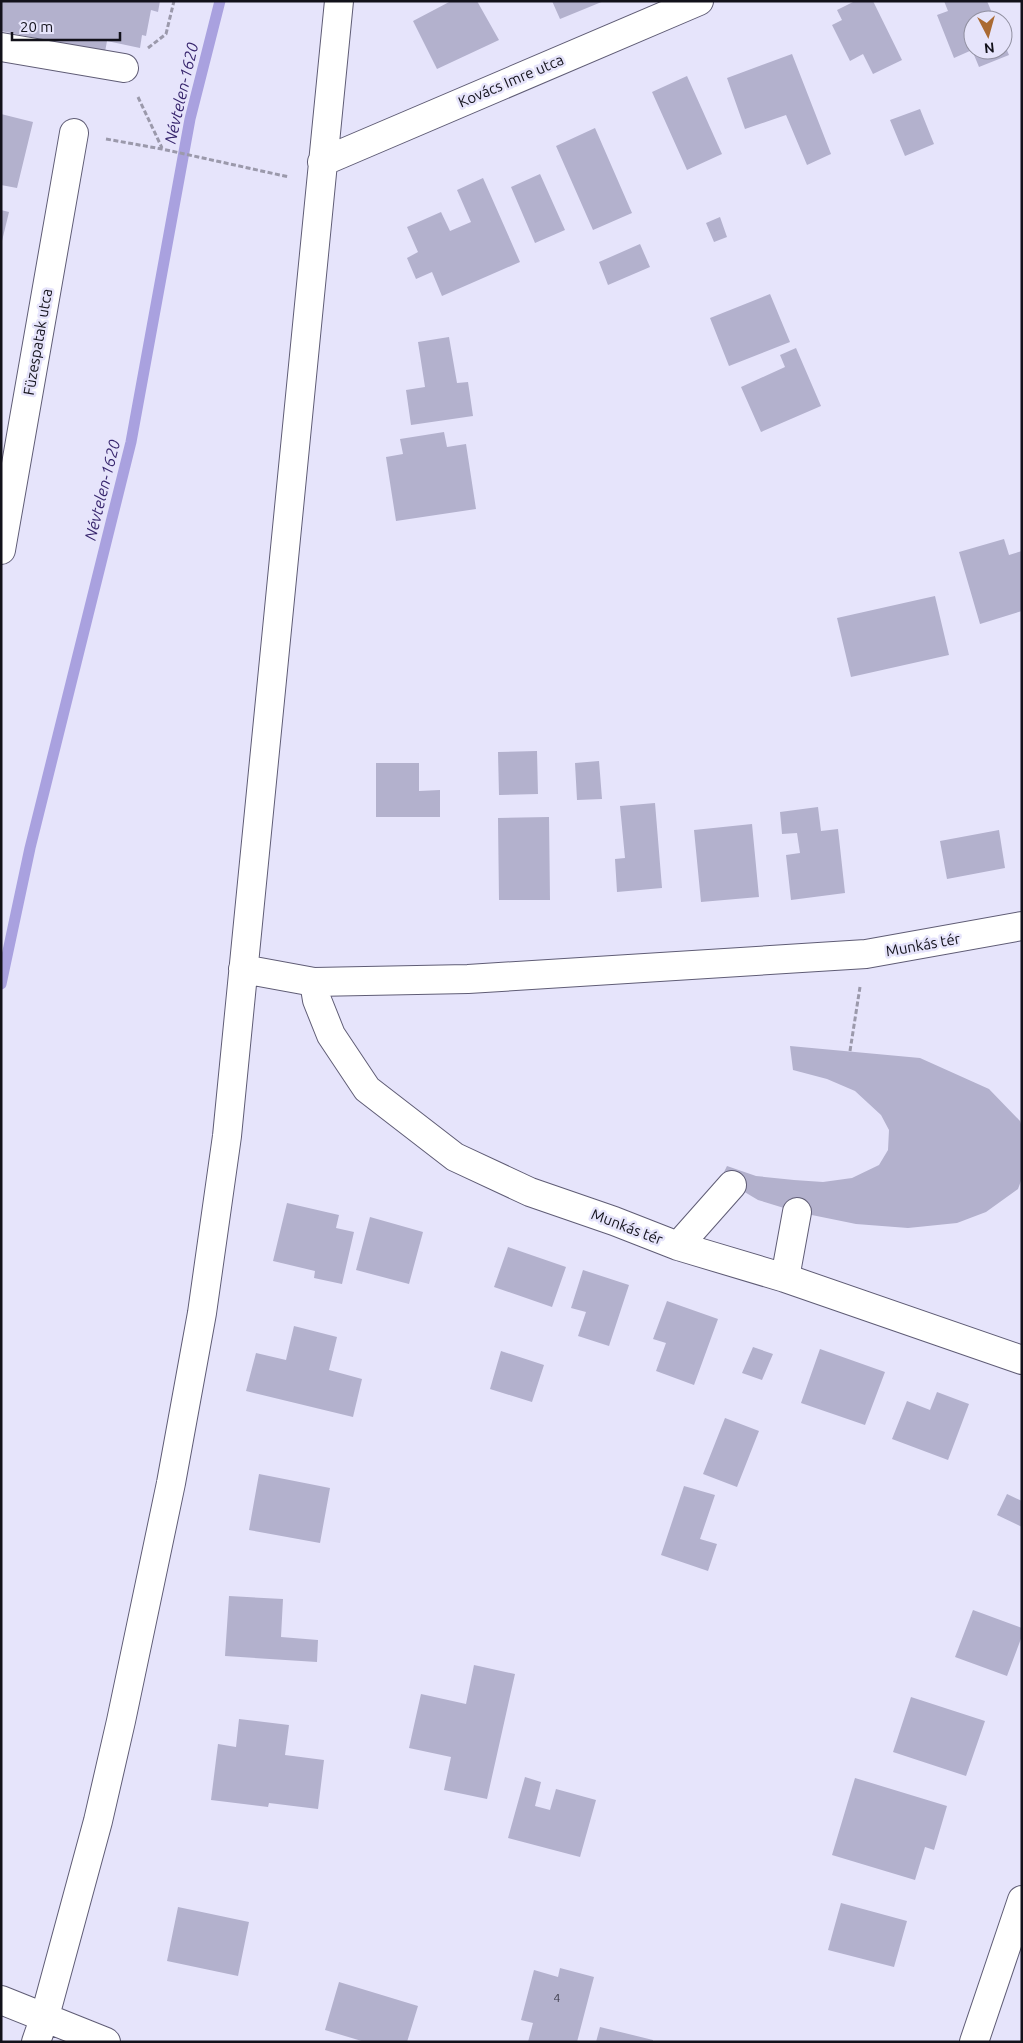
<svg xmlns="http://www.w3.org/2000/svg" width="1023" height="2043" font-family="Ubuntu,sans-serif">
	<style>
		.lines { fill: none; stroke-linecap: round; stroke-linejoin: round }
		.stream { stroke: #a9a1df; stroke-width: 11 }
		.building { fill: #b3b1cd }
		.minor-casing { stroke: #5f5c75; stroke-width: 30 }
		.path { stroke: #9b99ab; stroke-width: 3; stroke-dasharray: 5 2.5; stroke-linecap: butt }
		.minor { stroke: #fff; stroke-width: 28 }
		.labels { text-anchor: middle; stroke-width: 5; stroke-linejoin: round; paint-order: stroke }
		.number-label { font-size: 12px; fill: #3a3947 }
		.street-label { font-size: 15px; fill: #12111a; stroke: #e6e4fb }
		.water-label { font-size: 16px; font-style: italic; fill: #38266e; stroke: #e6e4fb }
	</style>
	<rect width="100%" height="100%" fill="#e6e4fb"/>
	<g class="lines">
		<path class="stream" d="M1 984 30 848 131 442 190 119 220 1"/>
	</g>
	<path class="building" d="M1 1H160L158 12 151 10 146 36 142 35 140 48 107 41 105 52 1 31Z
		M451 1H477L499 40 437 69 413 21Z
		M552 1H604L560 19Z
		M855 1H873L902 60 873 74 863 54 850 61 832 25 842 20 837 10Z
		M944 1H987L995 20H973V50H1003V41L1009 55 979 67 972 50 954 58 937 15 948 11Z
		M792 54 831 154 807 165 786 115 745 129 727 78Z
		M687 76 722 154 687 170 652 92Z
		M920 109 934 144 905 156 890 120Z
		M1 114 33 122 17 188 1 185Z
		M595 128 632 213 593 230 556 146Z
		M540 174 565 230 535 243 511 187Z
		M483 178 520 262 442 296 432 272 416 279 407 258 418 252 407 227 441 212 450 231 471 222 457 190Z
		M1 210 9 212 2 241H1Z
		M720 217 727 237 714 242 706 223Z
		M640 244 650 267 608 285 599 262Z
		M770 294 790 342 729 366 710 318Z
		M449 337 457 383 468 382 473 416 411 425 406 390 425 387 418 342Z
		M796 348 821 406 761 432 741 387 785 367 780 355Z
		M444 432 447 447 466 444 476 509 396 521 386 457 403 454 400 439Z
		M1004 539 1009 555 1022 551V611L980 624 959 552Z
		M935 596 949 655 851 677 837 618Z
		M537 751 538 794 499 795 498 752Z
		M599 761 602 799 577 800 575 763Z
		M376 763H419V791L440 790V817H376Z
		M655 803 662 888 617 892 615 859 625 858 620 806Z
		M818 807 821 831 838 829 845 893 791 900 786 855 800 853 797 833 782 834 780 812Z
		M549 817 550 900H499L498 818Z
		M752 824 759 897 701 902 694 830Z
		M999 830 1005 868 947 879 940 841Z
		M790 1046 920 1058 989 1089 1020 1121 1022 1127V1178L1018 1189 986 1212 957 1223 908 1228 856 1224 797 1212 758 1200 721 1178 727 1166 756 1176 794 1180 823 1182 852 1178 879 1165 888 1150 889 1130 881 1115 855 1091 827 1079 793 1070Z
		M287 1203 339 1215 336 1228 354 1232 342 1284 314 1278 315 1271 273 1261Z
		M370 1217 423 1232 409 1284 356 1270Z
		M508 1247 566 1267 552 1307 494 1287Z
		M583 1270 629 1285 609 1346 578 1336 586 1312 571 1308Z
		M667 1301 718 1319 694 1385 656 1371 666 1343 653 1339Z
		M294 1326 337 1337 329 1370 362 1379 353 1417 246 1391 256 1353 286 1360Z
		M753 1347 773 1354 762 1380 742 1373Z
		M820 1349 885 1372 865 1425 801 1403Z
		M501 1351 544 1365 532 1402 490 1389Z
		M937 1392 969 1404 948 1460 892 1439 907 1401 930 1410Z
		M725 1418 759 1431 737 1487 703 1474Z
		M259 1474 330 1488 320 1543 249 1530Z
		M684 1486 715 1495 700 1539 717 1544 708 1571 661 1555Z
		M1007 1494 1022 1501V1527L997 1515Z
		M229 1596 283 1599 281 1637 318 1640 317 1662 225 1656Z
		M973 1610 1022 1628V1636L1007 1676 955 1657Z
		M474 1665 515 1674 487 1799 444 1790 451 1757 409 1748 421 1694 466 1704Z
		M911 1697 985 1721 966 1776 893 1752Z
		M239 1719 289 1725 285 1755 324 1760 318 1809 269 1803 268 1807 211 1800 218 1744 236 1747Z
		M525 1777 541 1782 535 1806 550 1810 556 1789 596 1800 580 1857 508 1838Z
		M855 1778 947 1806 934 1850 925 1847 915 1880 832 1855Z
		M841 1903 907 1921 894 1967 828 1950Z
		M178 1907 249 1922 238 1976 167 1961Z
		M560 1968 594 1977 577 2042H528L533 2023 521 2020 534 1970 558 1977Z
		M339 1982 418 2006 407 2042H365L325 2030Z
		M600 2027 653 2040V2042H596Z"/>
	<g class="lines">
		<defs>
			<path id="minor" d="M1 47 124 68
				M322 162 699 1
				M1 550 74 133
				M243 969 314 982 468 979 866 954 1022 926
				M314 982 317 1000 331 1035 367 1089 455 1157 530 1192 614 1221 678 1246 785 1278 1022 1360
				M678 1246 732 1185
				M785 1278 797 1212
				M1 2000 106 2042
				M36 2042 45 2016 98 1821 121 1721 171 1483 202 1313 227 1136 339 1
				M974 2042 1022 1900"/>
		</defs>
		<use href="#minor" class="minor-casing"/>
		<path class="path" d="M148 48 166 34 174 1
			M138 97 162 148
			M106 139 162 149 289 177
			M850 1051 860 987"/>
		<use href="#minor" class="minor"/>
	</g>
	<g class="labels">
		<g class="number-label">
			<text x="557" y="2002">4</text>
		</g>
		<g class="street-label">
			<text transform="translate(511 81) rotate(-23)" y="5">Kovács Imre utca</text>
			<text transform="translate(38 342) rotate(-80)" y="5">Füzespatak utca</text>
			<text transform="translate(923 945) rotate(-10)" y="5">Munkás tér</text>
			<text transform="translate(627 1227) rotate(21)" y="5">Munkás tér</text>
		</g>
		<g class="water-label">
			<text transform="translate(181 93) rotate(-77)" y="6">Névtelen-1620</text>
			<text transform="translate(102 490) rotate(-76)" y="6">Névtelen-1620</text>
		</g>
	</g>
	<rect width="1023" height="2043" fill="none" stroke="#12111a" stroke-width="5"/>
	<g transform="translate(988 35) rotate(174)"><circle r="24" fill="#e6e4fb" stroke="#9190a1"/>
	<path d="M0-4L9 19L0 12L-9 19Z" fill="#aa6a33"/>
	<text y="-8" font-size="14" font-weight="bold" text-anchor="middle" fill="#12111a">N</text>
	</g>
	<path d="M12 32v8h108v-8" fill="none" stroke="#12111a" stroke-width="2.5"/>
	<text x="20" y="32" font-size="15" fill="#12111a" stroke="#e6e4fb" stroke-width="4" paint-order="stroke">20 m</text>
</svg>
